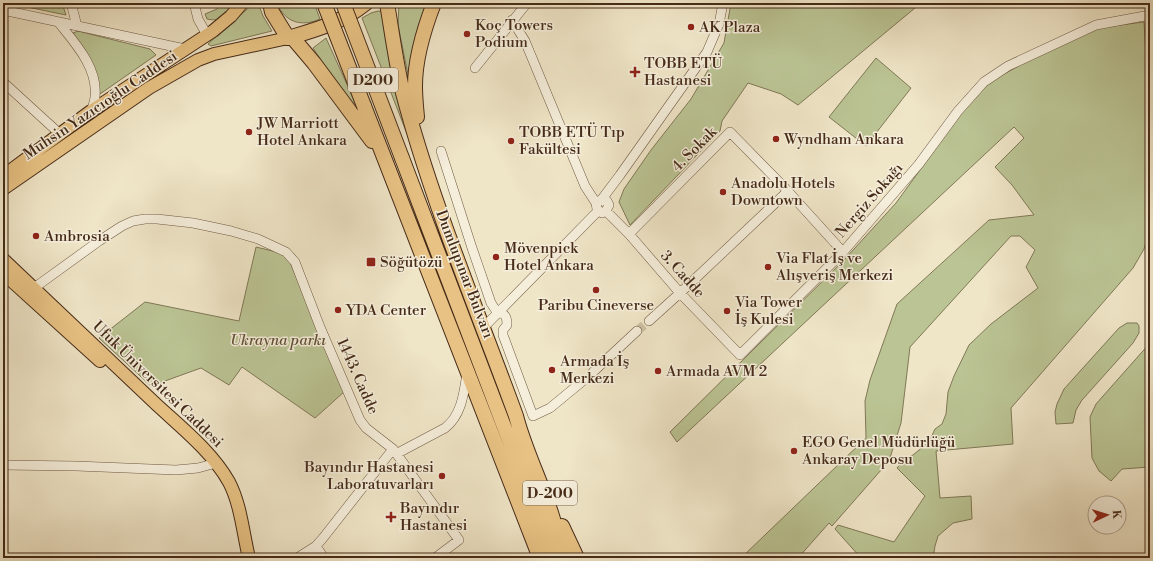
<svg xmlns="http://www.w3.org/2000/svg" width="1153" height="561" font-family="'Libre Bodoni',serif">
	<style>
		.green { fill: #bbc494; stroke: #807856 }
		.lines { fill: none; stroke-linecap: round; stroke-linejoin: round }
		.minor-tunnel { stroke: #cdc0a4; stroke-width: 9; stroke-dasharray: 9 4.5; stroke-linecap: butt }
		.minor-casing { stroke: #705a44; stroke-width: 10 }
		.major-casing { stroke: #462b18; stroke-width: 14 }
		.highway-casing { stroke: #462b18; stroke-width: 16 }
		.minor { stroke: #f5eedb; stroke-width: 9 }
		.major { stroke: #e8c284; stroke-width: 12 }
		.highway { stroke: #e8c284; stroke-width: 14 }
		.highway-bridge-casing { stroke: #462b18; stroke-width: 16; stroke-linecap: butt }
		.highway-bridge { stroke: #e8c284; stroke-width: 14 }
		.poi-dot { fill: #8f2418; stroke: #f5eedb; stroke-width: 1.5 }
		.labels { text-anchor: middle; stroke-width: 3; stroke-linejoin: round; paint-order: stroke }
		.shield { fill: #f5eedb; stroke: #7a6652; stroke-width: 1 }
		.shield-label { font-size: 14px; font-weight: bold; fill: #462b18 }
		.poi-label { font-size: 15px; fill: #462b18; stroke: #f5eedb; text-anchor: start }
		.street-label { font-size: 15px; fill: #462b18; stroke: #f5eedb }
		.park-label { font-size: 15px; font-style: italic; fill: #635137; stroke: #f5eedb }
	</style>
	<rect width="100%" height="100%" fill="#efe5c7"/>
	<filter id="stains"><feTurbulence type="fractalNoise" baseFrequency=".005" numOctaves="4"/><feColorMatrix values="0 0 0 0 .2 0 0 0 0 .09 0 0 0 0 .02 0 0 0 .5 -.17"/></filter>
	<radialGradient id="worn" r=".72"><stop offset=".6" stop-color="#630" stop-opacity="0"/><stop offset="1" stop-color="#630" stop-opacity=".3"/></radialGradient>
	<path class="green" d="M8 3H62L66 15Z
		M223 3H238C228 12 222 23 207 19L205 14 217 9Z
		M254 3H258L263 16 272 31 211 46 208 44Z
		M277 3H314L320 19C302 27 285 23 277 3Z
		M399 3H429L412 94 398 25Z
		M731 3H921L798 105 781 94 748 83 722 121 720 131 630 225 619 202 624 189 651 150 691 99 724 43Z
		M378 11 383 12 416 157 362 18 371 13Z
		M1144 22 1150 121V230L1144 249 1133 268 1011 408 1013 444 936 451 940 498 971 496 972 519 953 523 938 536 935 546 933 558H861L835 529 838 525 894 542 925 496 897 468 905 459 913 455 929 442 935 429 942 424 946 414 948 392 954 376 969 345 991 324 1038 288 1026 267 1035 250 1020 236H1011L910 347 901 423 889 461 832 526 829 523 798 558H741L866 438 865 401 870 380 897 304 989 220 1034 215 1012 185 995 167 1024 138 1014 127 677 442 670 432 844 260 896 203 963 111 991 81 1050 49 1096 28Z
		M78 31 150 49 156 55 100 94 93 69 73 33Z
		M326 38 368 131 313 48Z
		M876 58 911 88 866 146 829 117Z
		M256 247 281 253 289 260 345 391 315 418 242 367 229 385 201 368 151 386 99 338 145 302 239 321Z
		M1127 323H1137L1139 326V333L1133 343 1082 400 1076 410 1073 423 1056 424 1055 412 1057 404 1064 389 1119 328Z
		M1150 343V467L1122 469 1111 481 1099 471 1092 458 1090 417 1096 404Z"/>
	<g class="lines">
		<path class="minor-tunnel" d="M637 331 649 321"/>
		<defs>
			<path id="minor" d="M71 3 77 26
				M194 3 198 19 207 35
				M3 10 185 49
				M512 20 525 41 585 186 596 203
				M59 23C75 43 98 68 95 96 95 101 93 106 91 111
				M475 68 527 3
				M3 82 60 134
				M441 151 472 248 491 303C492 304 494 308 495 309 502 315 507 312 507 325L503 330V335L533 416 550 408 584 380
				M602 199 607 201 609 205 606 211 602 213 597 209 596 203 602 199 620 175 707 52 719 24 723 3
				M606 211 629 234 680 293 740 355 843 252 919 164 958 111 984 82 1008 66 1096 25 1150 15
				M629 234 730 132 785 188 843 252
				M34 288 99 241 122 226 133 221 145 219H157L193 223 231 231 258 239 286 252 295 262 320 327 360 420 366 428 393 449 459 540 435 558
				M649 321 680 293 788 191
				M484 327 598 211
				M593 372 637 331
				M396 454 445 428C462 415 464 392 467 373
				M3 465 76 466 176 470 198 468 216 463
				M316 546 324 558
				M297 558 316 546 323 538 393 449"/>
			<path id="major" d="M3 176 91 111 213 31 231 16 242 3
				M3 189 149 88 198 60 214 54 288 38
				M3 259C54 308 106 356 157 405 182 428 212 452 229 482 241 505 243 533 249 558
				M3 273 100 361"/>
			<path id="highway" d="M270 3 272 12 288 38C318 29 341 23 366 3
				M387 3C392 33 396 63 403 93 432 203 477 309 516 416 528 463 557 510 561 558
				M292 37 314 63 372 141
				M364 106 540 558
				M417 117C416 107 415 96 415 86 415 57 424 29 434 3
				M402 158 554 558
				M562 526 577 558"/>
		</defs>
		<use href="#minor" class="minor-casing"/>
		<use href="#major" class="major-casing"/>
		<use href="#highway" class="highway-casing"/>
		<use href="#minor" class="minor"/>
		<use href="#major" class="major"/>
		<use href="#highway" class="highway"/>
		<defs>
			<path id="highway-bridge" d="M324 3 364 106
				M343 3 402 158"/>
		</defs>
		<use href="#highway-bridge" class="highway-bridge-casing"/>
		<use href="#highway-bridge" class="highway-bridge"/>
	</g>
	<g class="poi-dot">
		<circle cx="691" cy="27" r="4"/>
		<circle cx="467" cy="34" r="4"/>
		<path d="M633 66h4v4h4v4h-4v4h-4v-4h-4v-4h4z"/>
		<circle cx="249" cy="132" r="4"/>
		<circle cx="776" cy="139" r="4"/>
		<circle cx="511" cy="141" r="4"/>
		<circle cx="723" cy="192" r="4"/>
		<circle cx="36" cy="236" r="4"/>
		<circle cx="496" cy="257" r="4"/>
		<rect x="366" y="257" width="10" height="10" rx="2"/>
		<circle cx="768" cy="267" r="4"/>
		<circle cx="596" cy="290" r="4"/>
		<circle cx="338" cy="310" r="4"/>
		<circle cx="727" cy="311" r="4"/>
		<circle cx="552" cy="370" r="4"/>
		<circle cx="658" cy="371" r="4"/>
		<circle cx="794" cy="451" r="4"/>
		<circle cx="442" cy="476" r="4"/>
		<path d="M389 511h4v4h4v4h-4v4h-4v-4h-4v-4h4z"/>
	</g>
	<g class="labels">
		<g class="shield">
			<rect x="348" y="68" width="50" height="24" rx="3"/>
			<rect x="523" y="481" width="54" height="24" rx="3"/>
		</g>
		<g class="shield-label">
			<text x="373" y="85">D200</text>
			<text x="550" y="498">D-200</text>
		</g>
		<g class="poi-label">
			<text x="475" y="30">Koç Towers<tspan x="475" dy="17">Podium</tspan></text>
			<text x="699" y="32">AK Plaza</text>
			<text x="644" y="68">TOBB ETÜ<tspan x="644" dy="17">Hastanesi</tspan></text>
			<text x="257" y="128">JW Marriott<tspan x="257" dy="17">Hotel Ankara</tspan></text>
			<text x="519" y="137">TOBB ETÜ Tıp<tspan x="519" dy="17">Fakültesi</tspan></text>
			<text x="784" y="144">Wyndham Ankara</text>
			<text x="731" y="188">Anadolu Hotels<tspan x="731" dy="17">Downtown</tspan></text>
			<text x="44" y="241">Ambrosia</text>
			<text x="504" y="253">Mövenpick<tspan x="504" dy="17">Hotel Ankara</tspan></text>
			<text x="776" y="263">Via Flat İş ve<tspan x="776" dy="17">Alışveriş Merkezi</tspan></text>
			<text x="380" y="267">Söğütözü</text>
			<text x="735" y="307">Via Tower<tspan x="735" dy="17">İş Kulesi</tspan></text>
			<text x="596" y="310" text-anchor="middle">Paribu Cineverse</text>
			<text x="346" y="315">YDA Center</text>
			<text x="560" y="366">Armada İş<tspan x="560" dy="17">Merkezi</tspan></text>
			<text x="666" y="376">Armada AVM 2</text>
			<text x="802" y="447">EGO Genel Müdürlüğü<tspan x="802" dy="17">Ankaray Deposu</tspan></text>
			<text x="434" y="472" text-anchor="end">Bayındır Hastanesi<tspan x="434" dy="17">Laboratuvarları</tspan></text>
			<text x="400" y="513">Bayındır<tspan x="400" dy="17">Hastanesi</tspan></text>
		</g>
		<g class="street-label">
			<text transform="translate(100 105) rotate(-34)" y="5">Muhsin Yazıcıoğlu Caddesi</text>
			<text transform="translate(694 149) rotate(-45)" y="5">4. Sokak</text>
			<text transform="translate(869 200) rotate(-49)" y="5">Nergiz Sokağı</text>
			<text transform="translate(465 274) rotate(69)" y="5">Dumlupınar Bulvarı</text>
			<text transform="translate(683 274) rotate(48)" y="5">3. Cadde</text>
			<text transform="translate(358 376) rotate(66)" y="5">1443. Cadde</text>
			<text transform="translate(158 384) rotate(44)" y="5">Ufuk Üniversitesi Caddesi</text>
		</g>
		<g class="park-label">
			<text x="278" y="345">Ukrayna parkı</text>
		</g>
	</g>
	<rect width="1153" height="561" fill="none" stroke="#efe5c7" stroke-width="16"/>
	<rect x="4" y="4" width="1145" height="553" fill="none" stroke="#462b18" stroke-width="2"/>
	<rect x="8" y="8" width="1137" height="545" fill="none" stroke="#462b18"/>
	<g transform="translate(1107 515) rotate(86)"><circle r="19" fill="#f5eedb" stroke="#afa08d"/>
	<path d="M0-3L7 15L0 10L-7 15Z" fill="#8f2418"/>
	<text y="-6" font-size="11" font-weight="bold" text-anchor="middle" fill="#462b18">K</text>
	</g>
	<rect width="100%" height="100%" filter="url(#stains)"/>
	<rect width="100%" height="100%" fill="url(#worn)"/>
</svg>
